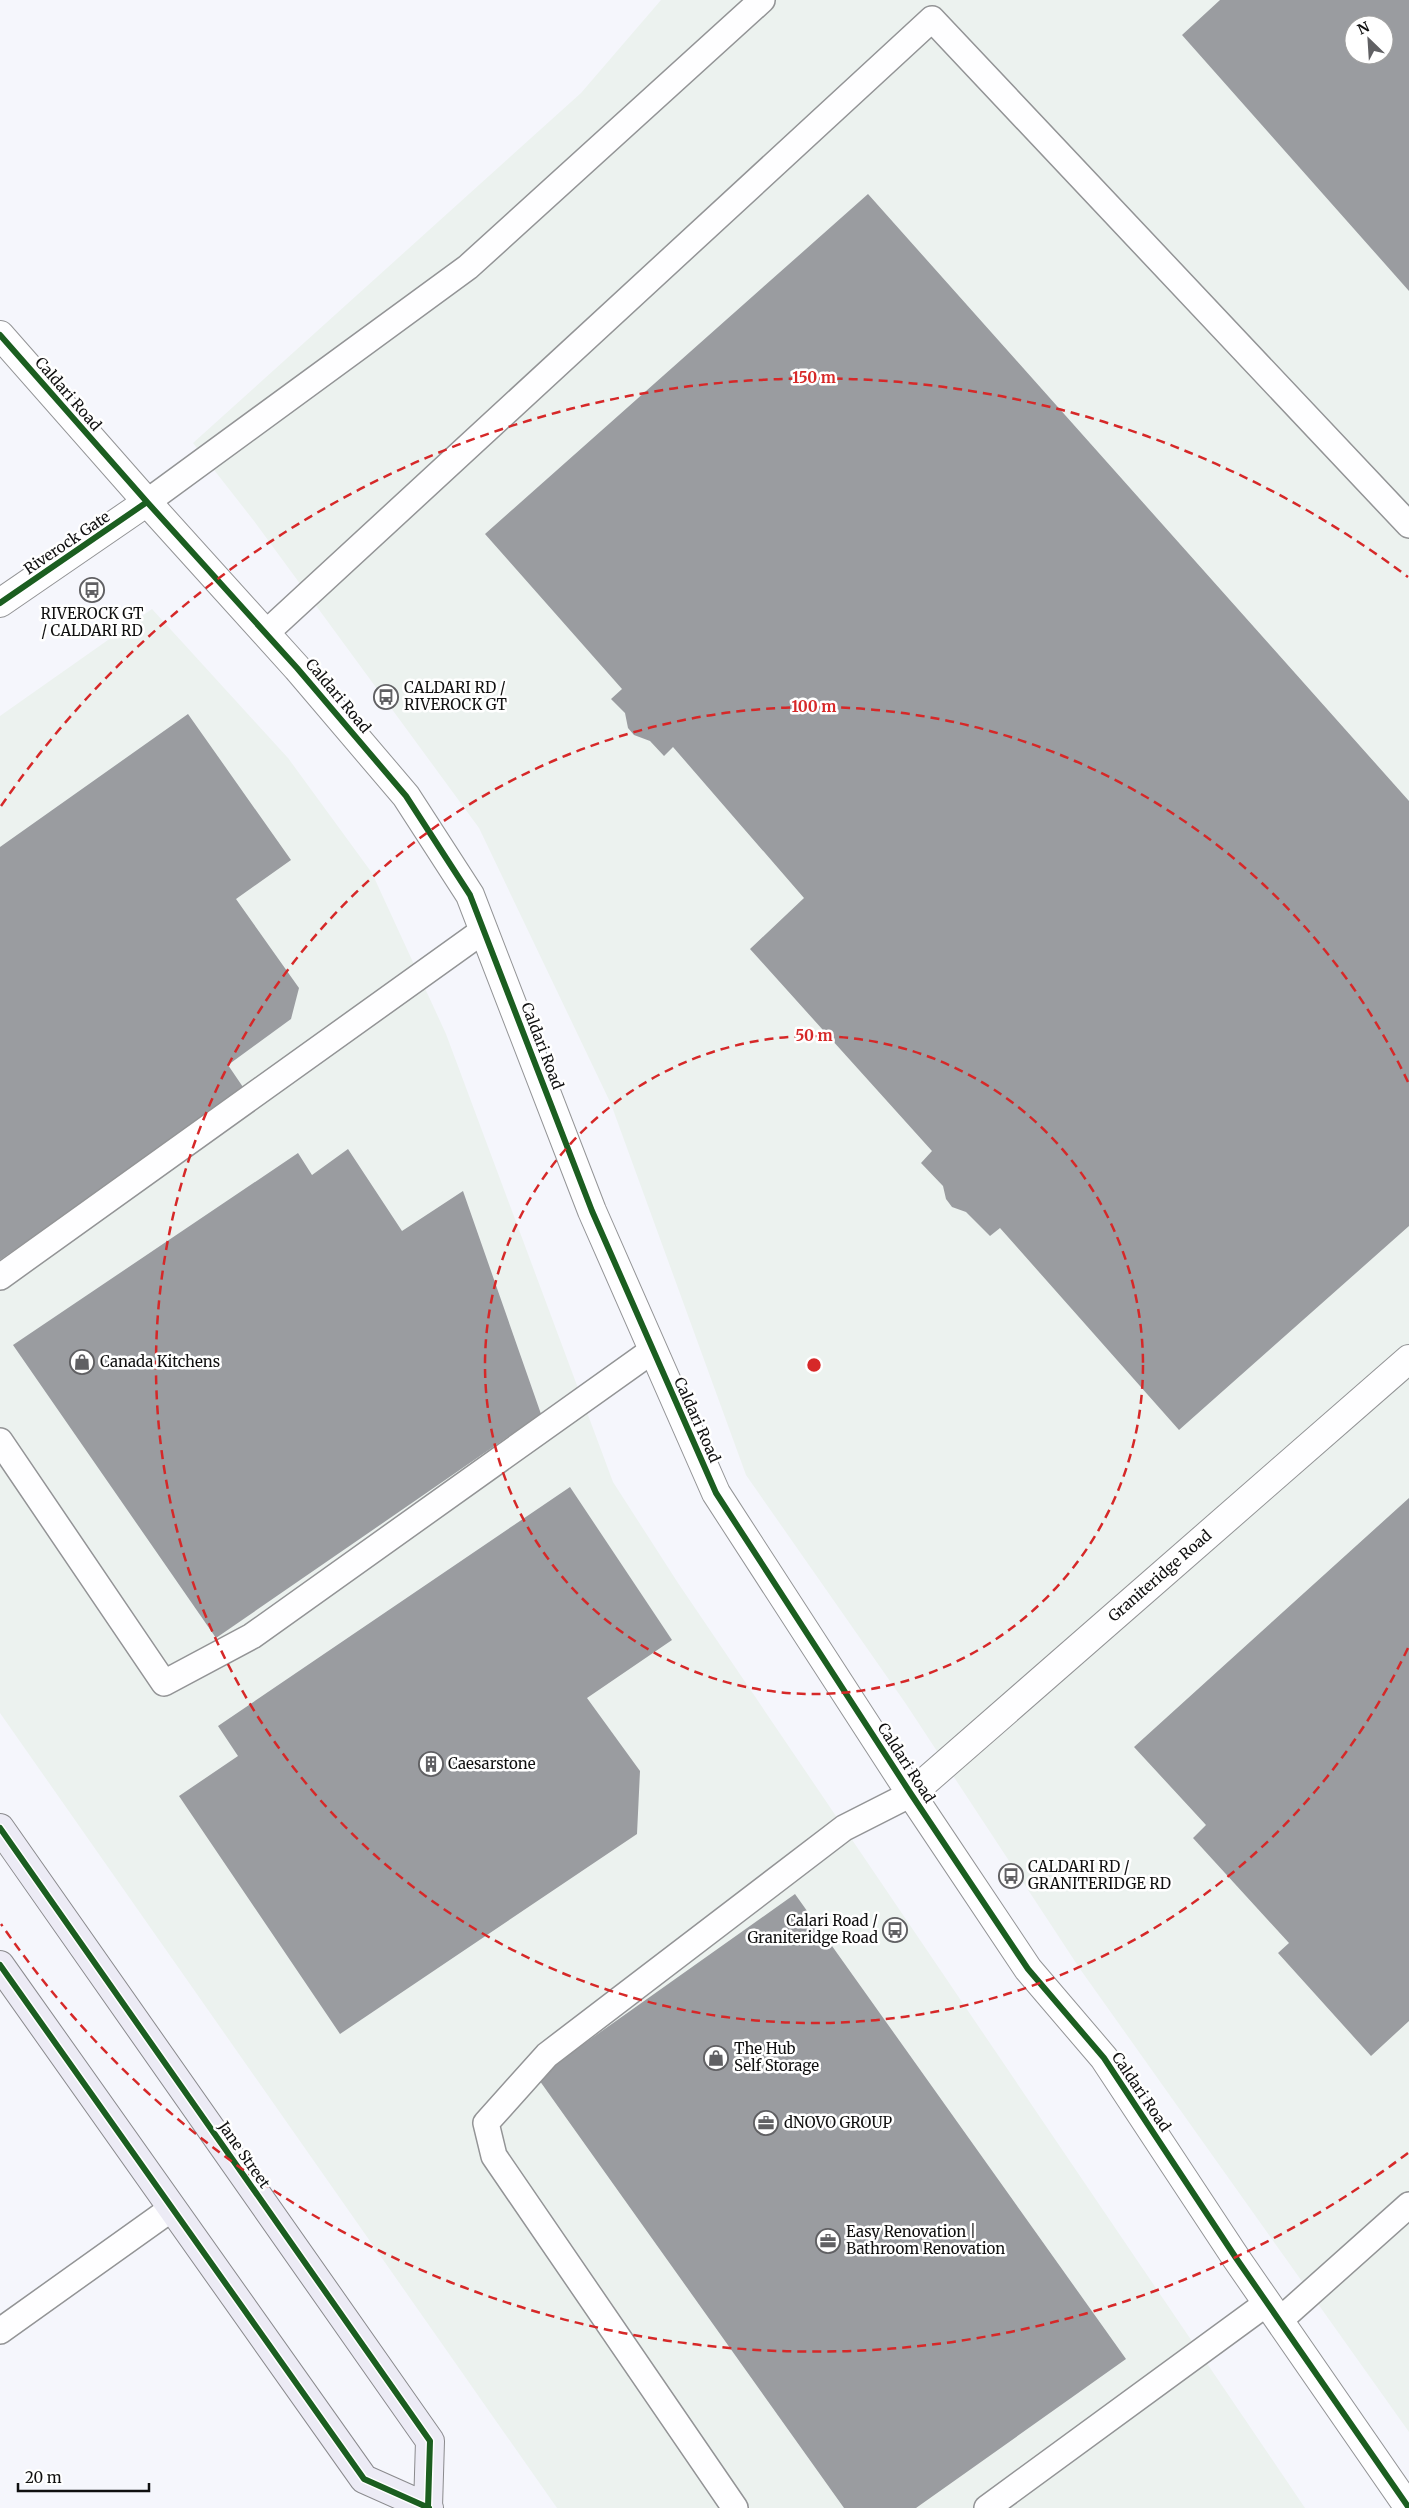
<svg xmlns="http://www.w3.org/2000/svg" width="1409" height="2508" font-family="Merriweather,serif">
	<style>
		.industrial { fill: #ecf2ef; fill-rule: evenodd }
		.building { fill: #9a9ca0; fill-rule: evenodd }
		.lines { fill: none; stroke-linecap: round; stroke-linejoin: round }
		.lane-casing { stroke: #939496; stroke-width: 28 }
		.street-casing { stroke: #939496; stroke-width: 30 }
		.secondary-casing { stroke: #8a8a8d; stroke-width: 30 }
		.lane { stroke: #fefeff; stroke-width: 25 }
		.street { stroke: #fefeff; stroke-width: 28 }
		.secondary { stroke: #ecebf5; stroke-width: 28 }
		.cycleway-casing { stroke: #fff; stroke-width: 9 }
		.cycleway { stroke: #1b5e20; stroke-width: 6 }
		.ring { fill: none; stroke: #d62828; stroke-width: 2.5; stroke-dasharray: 9 6 }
		.labels { text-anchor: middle; stroke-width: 5; stroke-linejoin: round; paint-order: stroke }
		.street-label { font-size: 15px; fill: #101010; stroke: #fff }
		.poi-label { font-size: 15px; fill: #101010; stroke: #fff; text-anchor: start }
		.centre { fill: #d62828; stroke: #fff; stroke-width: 2.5 }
		.ring-label { font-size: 15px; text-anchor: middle; font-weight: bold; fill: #d62828; stroke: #fff; stroke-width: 5; stroke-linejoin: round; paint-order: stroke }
	</style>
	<rect width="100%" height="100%" fill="#f5f6fc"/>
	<path class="industrial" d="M661 0H1409V2432L1080 1969 906 1704 746 1475 611 1104 479 828 254 521 193 443 581 93ZM1354 25H1384V55H1354Z
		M152 609 288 758 372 873 446 1034 613 1482 678 1583 1305 2508H557L0 1713V716Z"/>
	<path class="building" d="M1220 0H1409V291L1182 35ZM1354 25H1384V55H1354Z
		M868 194 1409 801V1226L1179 1430 1000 1228 990 1236 966 1212 952 1207 946 1199 943 1186 921 1163 932 1151 750 949 804 898 673 747 664 756 650 741 634 735 628 728 625 713 611 699 622 689 485 534Z
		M188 714 291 860 236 899 299 988 291 1019 228 1065 245 1090 0 1260V847Z
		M348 1149 402 1231 463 1191 541 1414 216 1638 13 1345 298 1153 312 1175Z
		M570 1487 672 1640 587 1698 640 1771 637 1834 340 2034 179 1796 238 1756 218 1726Z
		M1409 1498V2021L1371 2056 1278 1953 1289 1943 1193 1838 1206 1825 1134 1747Z
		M795 1894 1126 2359 916 2508H844L537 2077Z"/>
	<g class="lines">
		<defs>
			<path id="lane" d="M147 502 468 267 762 0
				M266 633 932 19 1409 525
				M0 1277 484 930
				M0 1441 164 1683 252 1636 653 1350
				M1279 2321 1409 2205
				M0 2331 171 2209
				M735 2508 494 2156 486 2123 547 2055 844 1828 911 1794
				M987 2508 1267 2303"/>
			<path id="street" d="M0 335 147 502 297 668 406 796 470 895 592 1211 716 1493 911 1794 1028 1969 1104 2058 1236 2258 1409 2508
				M0 603 147 502
				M911 1794 1409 1359"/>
			<path id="secondary" d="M0 1828 430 2441 428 2507
				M0 1965 364 2479 429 2508"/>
		</defs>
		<use href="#lane" class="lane-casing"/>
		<use href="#street" class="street-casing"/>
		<use href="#secondary" class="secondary-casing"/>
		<use href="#lane" class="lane"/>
		<use href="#street" class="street"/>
		<use href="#secondary" class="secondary"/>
		<defs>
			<path id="cycleway" d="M0 335 147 502 297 668 406 796 470 895 592 1211 716 1493 911 1794 1028 1969 1104 2058 1236 2258 1409 2508
				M0 603 147 502
				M0 1828 430 2441 428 2507
				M0 1965 364 2479 429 2508"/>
		</defs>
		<use href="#cycleway" class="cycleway-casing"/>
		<use href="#cycleway" class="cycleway"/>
	</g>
	<g class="ring">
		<circle cx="814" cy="1365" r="329"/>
		<path d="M1408 1648A658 658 0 1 1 1408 1082"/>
		<path d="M1408 2153A987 987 0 0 1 1 1924M1 806A987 987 0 0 1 1408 577"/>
	</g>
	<defs>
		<symbol id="bus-ring" viewBox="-11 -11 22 22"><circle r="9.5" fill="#fff" stroke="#606063" stroke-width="1.5"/><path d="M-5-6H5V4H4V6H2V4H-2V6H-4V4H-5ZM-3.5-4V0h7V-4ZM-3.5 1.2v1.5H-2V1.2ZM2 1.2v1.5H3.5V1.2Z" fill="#606063"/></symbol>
		<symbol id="shop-ring" viewBox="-11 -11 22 22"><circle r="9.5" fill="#fff" stroke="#606063" stroke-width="1.5"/><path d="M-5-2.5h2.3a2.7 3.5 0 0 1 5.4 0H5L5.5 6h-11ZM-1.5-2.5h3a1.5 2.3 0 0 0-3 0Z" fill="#606063"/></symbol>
		<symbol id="building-ring" viewBox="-11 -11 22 22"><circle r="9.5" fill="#fff" stroke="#606063" stroke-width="1.5"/><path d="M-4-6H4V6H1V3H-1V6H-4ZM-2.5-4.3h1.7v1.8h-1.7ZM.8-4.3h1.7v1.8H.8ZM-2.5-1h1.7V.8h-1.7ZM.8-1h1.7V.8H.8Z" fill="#606063"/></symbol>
		<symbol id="office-ring" viewBox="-11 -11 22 22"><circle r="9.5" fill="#fff" stroke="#606063" stroke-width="1.5"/><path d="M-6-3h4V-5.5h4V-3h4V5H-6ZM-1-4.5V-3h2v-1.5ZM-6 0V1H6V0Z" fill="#606063"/></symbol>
	</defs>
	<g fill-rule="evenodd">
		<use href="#bus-ring" x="78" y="576" width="28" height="28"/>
		<use href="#bus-ring" x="372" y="683" width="28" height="28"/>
		<use href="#shop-ring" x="68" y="1348" width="28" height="28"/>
		<use href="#building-ring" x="417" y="1750" width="28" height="28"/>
		<use href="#bus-ring" x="997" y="1862" width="28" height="28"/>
		<use href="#bus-ring" x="881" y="1916" width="28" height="28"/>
		<use href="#shop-ring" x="702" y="2044" width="28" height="28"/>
		<use href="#office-ring" x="752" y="2109" width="28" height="28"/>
		<use href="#office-ring" x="814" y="2227" width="28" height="28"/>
	</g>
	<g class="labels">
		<g class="street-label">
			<text transform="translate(68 394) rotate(49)" y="5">Caldari Road</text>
			<text transform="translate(67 543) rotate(-34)" y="5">Riverock Gate</text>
			<text transform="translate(338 696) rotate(50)" y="5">Caldari Road</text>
			<text transform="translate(542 1046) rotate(69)" y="5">Caldari Road</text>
			<text transform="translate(697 1420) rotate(66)" y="5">Caldari Road</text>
			<text transform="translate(1160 1576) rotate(-41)" y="5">Graniteridge Road</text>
			<text transform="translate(906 1763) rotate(57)" y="5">Caldari Road</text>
			<text transform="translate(1141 2092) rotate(56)" y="5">Caldari Road</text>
			<text transform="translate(244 2155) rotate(55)" y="5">Jane Street</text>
		</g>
		<g class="poi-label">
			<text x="92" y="619" text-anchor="middle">RIVEROCK GT<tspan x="92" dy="17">/ CALDARI RD</tspan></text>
			<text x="404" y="693">CALDARI RD /<tspan x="404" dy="17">RIVEROCK GT</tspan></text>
			<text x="100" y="1367">Canada Kitchens</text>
			<text x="448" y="1769">Caesarstone</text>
			<text x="1028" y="1872">CALDARI RD /<tspan x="1028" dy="17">GRANITERIDGE RD</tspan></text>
			<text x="878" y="1926" text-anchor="end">Calari Road /<tspan x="878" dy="17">Graniteridge Road</tspan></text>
			<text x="734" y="2054">The Hub<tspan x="734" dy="17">Self Storage</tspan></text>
			<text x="784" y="2128">dNOVO GROUP</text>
			<text x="846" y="2237">Easy Renovation |<tspan x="846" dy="17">Bathroom Renovation</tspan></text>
		</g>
	</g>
	<circle cx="814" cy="1365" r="8" class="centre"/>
	<g class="ring-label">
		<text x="814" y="383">150 m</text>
		<text x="814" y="712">100 m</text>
		<text x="814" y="1041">50 m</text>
	</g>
	<g transform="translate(1369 40) rotate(335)"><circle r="24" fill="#ffffff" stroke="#9f9f9f"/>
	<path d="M0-4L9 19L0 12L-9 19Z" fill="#606063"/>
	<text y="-8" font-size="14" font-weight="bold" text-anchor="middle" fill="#101010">N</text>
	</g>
	<path d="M18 2483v8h131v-8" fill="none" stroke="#101010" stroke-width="2.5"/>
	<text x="25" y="2483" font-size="15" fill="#101010" stroke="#ffffff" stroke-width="4" paint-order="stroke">20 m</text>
</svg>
